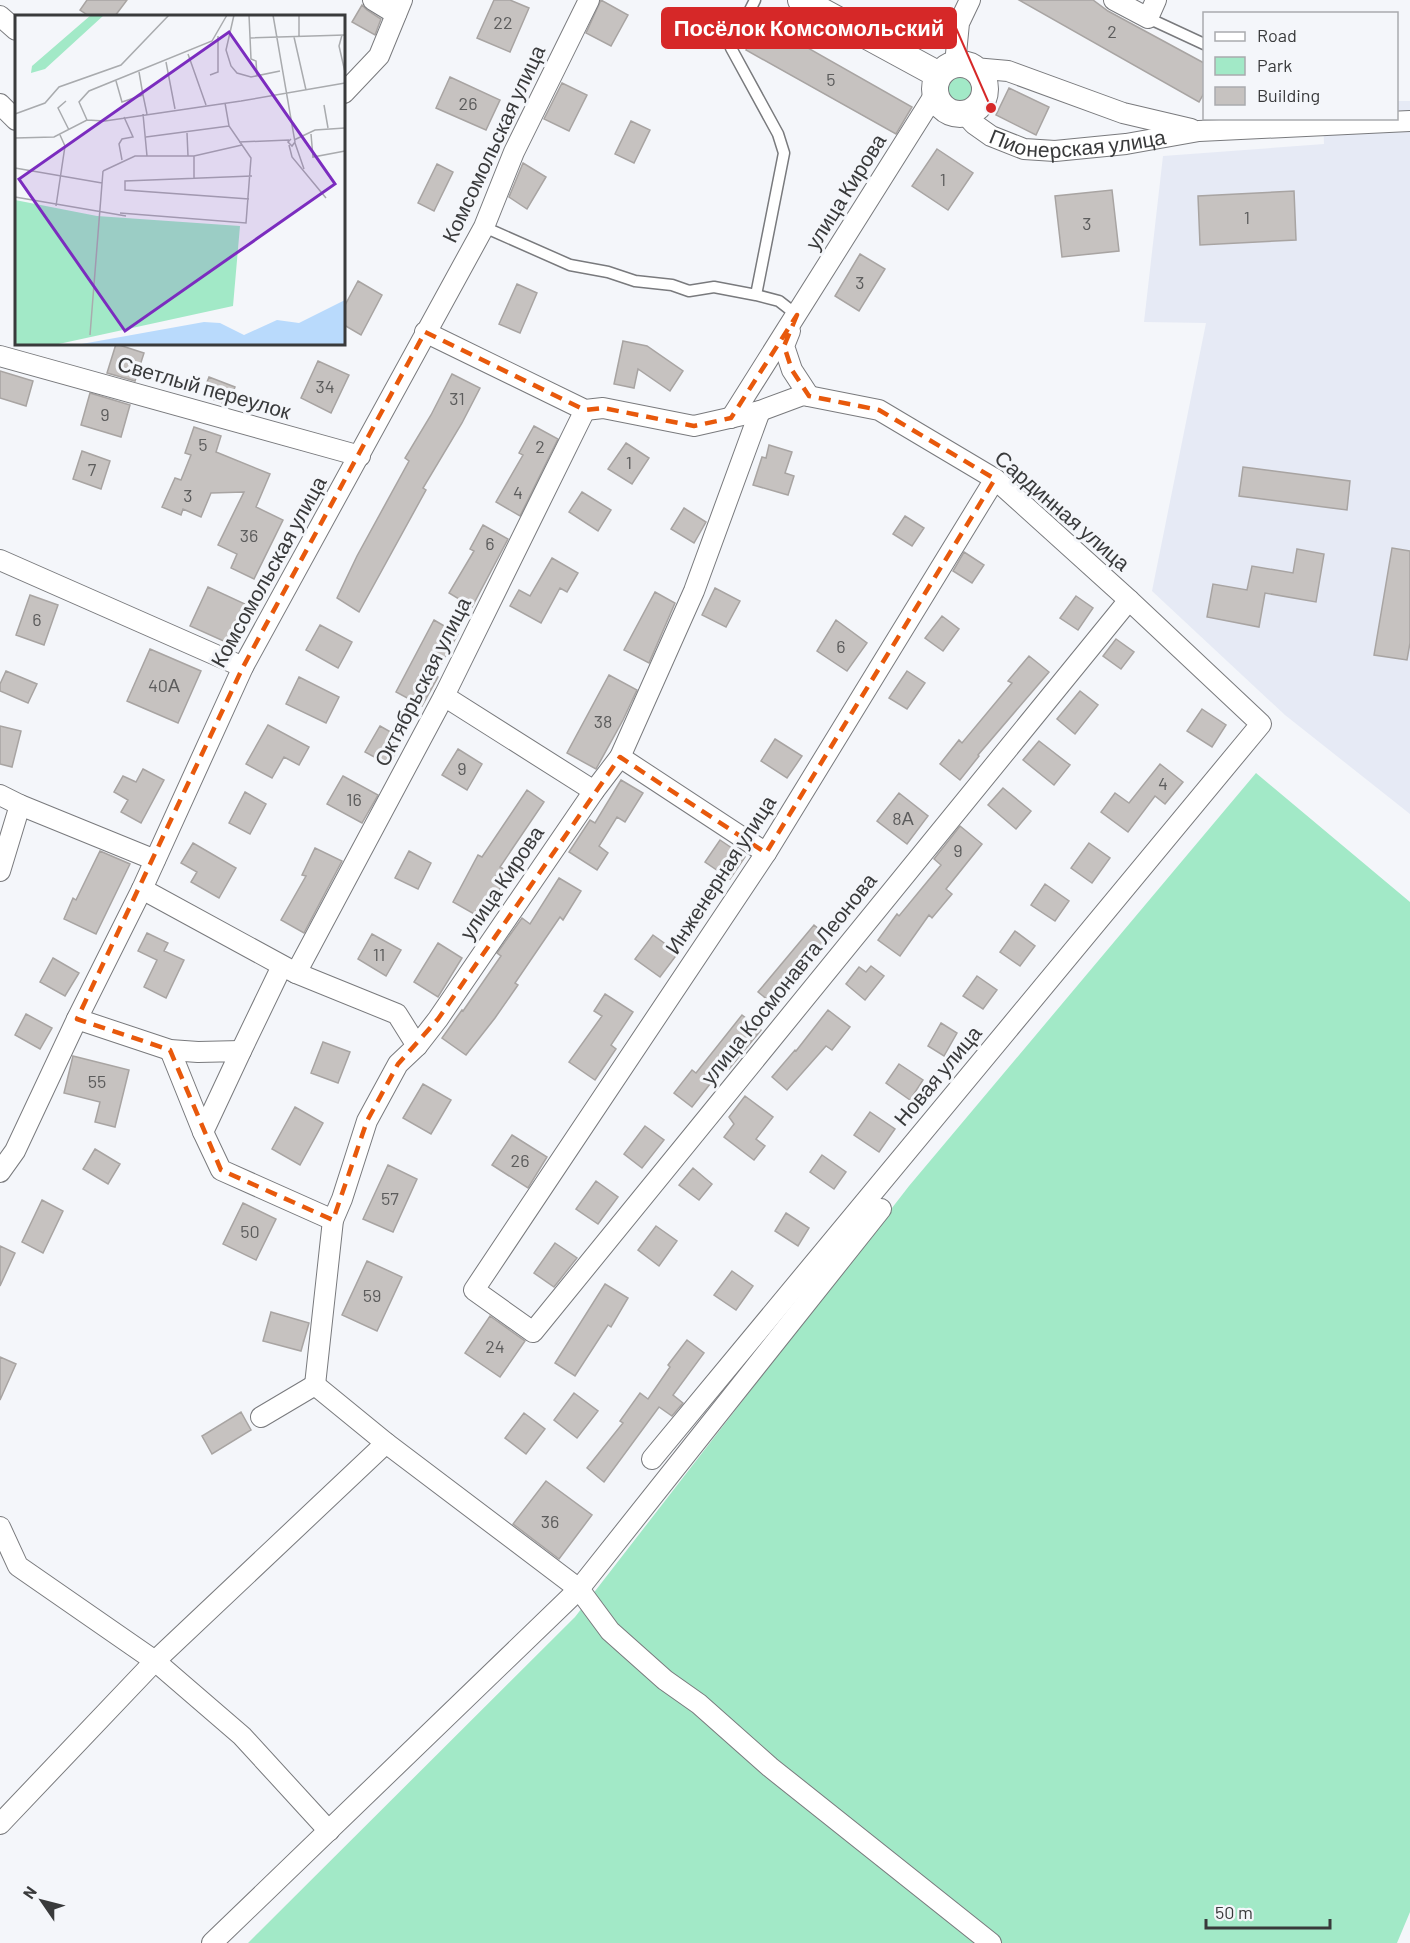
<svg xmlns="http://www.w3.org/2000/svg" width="1410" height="1943" font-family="Barlow,sans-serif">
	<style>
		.built { fill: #e6eaf5 }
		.green { fill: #a2e9c7 }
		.building { fill: #c6c2c0; stroke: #a8a4a2; stroke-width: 1.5 }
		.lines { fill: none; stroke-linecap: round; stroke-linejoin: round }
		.service-casing { stroke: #797a7d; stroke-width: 13 }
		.minor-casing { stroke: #797a7d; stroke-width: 22 }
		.tertiary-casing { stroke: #797a7d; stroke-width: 28 }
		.service { stroke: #fff; stroke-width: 10 }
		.minor { stroke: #fff; stroke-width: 20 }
		.tertiary { stroke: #fff; stroke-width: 26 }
		.marked { fill: none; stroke: #e8590c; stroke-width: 4.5; stroke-dasharray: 12 8; stroke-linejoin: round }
		.labels { text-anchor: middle; stroke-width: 6; stroke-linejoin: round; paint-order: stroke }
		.number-label { font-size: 18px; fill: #5c5c5c }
		.street-label { font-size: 21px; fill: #393a3b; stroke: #f4f6fa }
		.inset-road { fill: none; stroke: #a9abae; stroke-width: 1.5 }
		.view { fill: #7b2cbf; fill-opacity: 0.15; stroke: #7b2cbf; stroke-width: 3 }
		.inset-edge { fill: none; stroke: #393a3b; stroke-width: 3 }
		.leader { fill: none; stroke: #d62828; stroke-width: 2 }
		.callout-dot { fill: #d62828; stroke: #f4f6fa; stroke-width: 2 }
		.callout { fill: #d62828; stroke: #d62828; stroke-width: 2 }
		.callout-label { font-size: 22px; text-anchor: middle; font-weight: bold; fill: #fff }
	</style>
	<rect width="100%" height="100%" fill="#f4f6fa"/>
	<path class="built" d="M1397 101H1410V814L1285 715 1152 591 1206 323 1144 322 1163 156 1324 144 1323 119 1396 118Z"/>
	<path class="green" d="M945 89a15 15 0 1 1 30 0a15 15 0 1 1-30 0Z
		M1256 773 1410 902V1912L1397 1943H248L575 1617 909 1186Z"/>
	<path class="building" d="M87 0H127L115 16H89L80 10Z
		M494 0H510L529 8 510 52 477 38Z
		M601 0 628 15 611 46 586 33Z
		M1019 0H1093L1108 11 1204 63V93L1199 102Z
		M362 5 367 10 381 19 375 35 352 22Z
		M762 22 912 107 896 134 746 50Z
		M450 77 500 100 486 130 436 108Z
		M562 83 587 95 569 131 544 119Z
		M1009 88 1049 107 1036 135 996 115Z
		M631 121 650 130 634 163 615 154Z
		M937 149 973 173 948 210 912 186Z
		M523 163 546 177 527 209 509 197Z
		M437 164 453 172 434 211 418 203Z
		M1112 190 1119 251 1062 257 1055 196Z
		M1294 191 1296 240 1200 245 1198 196Z
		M860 254 885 269 859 311 835 296Z
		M358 281 382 295 361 335 344 325V307Z
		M517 284 537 293 520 333 499 324Z
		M623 341 647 346 683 371 670 391 638 369 634 388 614 384Z
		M116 344 144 353 135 381 107 373Z
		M318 361 349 375 331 413 301 398Z
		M0 371 33 381 26 406 0 398Z
		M452 374 480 388 462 423 423 488 426 490 359 612 337 598 357 556 409 461 405 458 431 415Z
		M209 377 235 387 228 405 202 395Z
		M90 393 130 405 121 437 81 425Z
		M534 426 558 439 520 516 496 502 523 455 519 453Z
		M194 427 221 436 216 452 270 474 256 507 283 520 254 579 231 568 237 554 218 545 244 492 211 493 201 517 183 509 181 515 162 507 175 478 181 480 191 455 185 453Z
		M626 443 649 458 632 484 608 469Z
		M769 445 792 452 785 473 794 476 788 495 753 485 762 457 766 458Z
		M82 451 110 461 101 489 73 479Z
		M1243 467 1350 481 1347 510 1239 496Z
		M582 492 611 510 598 531 569 512Z
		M684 508 706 522 694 543 671 529Z
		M905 516 924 528 912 546 893 534Z
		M483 525 508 539 472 607 449 593 474 551 470 549Z
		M1392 548 1410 551V643L1407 660 1374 655Z
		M1297 549 1324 554 1316 602 1265 593 1259 627 1207 617 1213 584 1247 590 1252 566 1293 573Z
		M964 552 984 565 972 583 953 571Z
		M552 558 578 573 567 592 560 588 541 623 510 606 519 590 530 596Z
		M208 587 245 604 228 643 190 626Z
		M715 588 740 601 726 627 702 615Z
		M655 592 675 603 649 663 624 650Z
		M30 595 58 605 44 645 16 635Z
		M1076 596 1093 608 1078 630 1060 618Z
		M942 616 959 629 943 651 925 638Z
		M434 620 458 634 435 675 438 677 422 706 396 692Z
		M836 620 867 643 847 671 817 651Z
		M320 625 352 642 338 668 306 650Z
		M1116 639 1134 652 1121 669 1103 656Z
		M150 649 201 671 178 723 127 701Z
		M1029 656 1049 672 978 755 979 756 960 780 940 764 959 740 962 743 1012 683 1008 681Z
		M6 671 37 684 28 703 0 691V684Z
		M907 671 925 683 907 709 889 698Z
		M609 675 637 690 623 720 596 769 567 753Z
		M299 677 339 697 326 723 286 704Z
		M1080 691 1098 705 1075 734 1057 719Z
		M1202 709 1226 725 1212 747 1187 731Z
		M268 725 309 747 299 765 284 757 272 778 246 764Z
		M0 726 21 731 12 767 0 764Z
		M380 726 403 739 389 765 365 752Z
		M775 739 802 756 787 778 761 761Z
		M1039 741 1070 765 1054 785 1023 760Z
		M458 749 482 764 467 790 442 775Z
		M1160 764 1183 782 1165 804 1155 796 1128 832 1101 812 1115 793 1129 803Z
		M143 769 164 780 141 823 121 812 128 800 114 792 123 776 136 782Z
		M343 776 378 795 362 823 327 804Z
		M621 780 643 793 625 822 617 817 599 846 608 853 597 870 569 852 590 820 595 823Z
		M1003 788 1031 811 1016 829 988 805Z
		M527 790 544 802 500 867 509 872 483 919 453 902 478 855 482 857Z
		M245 792 266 804 250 834 229 823Z
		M899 793 928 816 907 844 877 821Z
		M960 826 982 844 946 889 952 894 932 918 929 915 900 956 878 940 897 914 899 916 941 865 934 859Z
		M720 840 745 857 730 879 705 862Z
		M193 843 236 868 219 898 191 882 197 872 181 863Z
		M1089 843 1110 858 1092 883 1071 868Z
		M315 848 342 861 304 933 281 920 306 876 302 875Z
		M100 851 130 864 96 934 64 919 73 898 76 900Z
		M409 851 431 863 418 889 395 878Z
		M559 878 581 891 563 920 560 917 515 983 518 985 495 1018 466 1055 442 1038 462 1010 463 1011 501 956 497 953 522 918 530 924Z
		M1045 884 1069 901 1055 921 1031 905Z
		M814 925 830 938 774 1005 758 992Z
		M1015 931 1035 946 1020 966 1000 952Z
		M147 933 168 943 164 951 184 960 166 998 144 987 157 960 138 951Z
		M372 934 401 950 386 976 358 959Z
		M653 935 678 953 660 977 635 959Z
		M438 943 462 958 438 997 414 982Z
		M53 958 79 973 65 996 40 982Z
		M871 966 884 976 865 1000 846 984 859 967 866 972Z
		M977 976 997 990 983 1009 963 996Z
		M605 994 633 1012 611 1045 616 1049 595 1080 569 1062 602 1016 594 1011Z
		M828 1010 850 1027 832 1050 826 1046 787 1090 772 1077 795 1050 796 1051Z
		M26 1014 52 1028 40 1049 15 1035Z
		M742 1015 761 1030 729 1069 725 1065 692 1107 674 1093 692 1070 696 1073Z
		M941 1023 957 1033 944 1056 928 1046Z
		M323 1042 350 1052 338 1083 311 1073Z
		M73 1056 129 1070 115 1127 95 1122 100 1102 64 1093Z
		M899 1064 923 1080 910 1100 886 1083Z
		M423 1084 451 1100 431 1134 403 1118Z
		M745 1096 773 1117 756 1139 765 1146 754 1160 724 1137 734 1124 729 1117Z
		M295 1107 323 1123 300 1165 272 1149Z
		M870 1112 895 1129 879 1152 854 1135Z
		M645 1126 664 1140 642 1168 624 1154Z
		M512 1135 547 1157 528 1188 492 1165Z
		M95 1149 120 1164 108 1184 83 1169Z
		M822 1155 846 1172 834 1189 810 1172Z
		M388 1165 417 1179 393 1232 363 1219Z
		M693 1168 712 1184 699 1200 679 1185Z
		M596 1181 618 1197 598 1224 576 1209Z
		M42 1200 63 1211 43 1253 22 1242Z
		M243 1203 276 1219 256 1260 223 1244Z
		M786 1213 809 1228 798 1246 775 1231Z
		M656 1226 677 1241 659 1266 638 1250Z
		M555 1243 577 1258 554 1287 534 1273Z
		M0 1246 15 1253 0 1286Z
		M367 1261 402 1277 377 1331 342 1315Z
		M732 1271 753 1286 736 1310 714 1295Z
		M605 1284 628 1298 611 1327 608 1325 575 1376 555 1363Z
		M271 1312 309 1323 301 1351 263 1341Z
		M490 1316 525 1341 500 1377 465 1353Z
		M687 1340 704 1353 673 1395 683 1403 672 1416 659 1407 604 1482 587 1468 623 1423 620 1421 640 1393 648 1399 670 1367 668 1365Z
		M0 1357 16 1364 0 1400Z
		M574 1393 598 1411 577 1438 554 1420Z
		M241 1412 251 1430 212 1454 202 1436Z
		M524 1413 545 1429 526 1454 505 1438Z
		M546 1481 592 1515 559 1559 513 1524Z"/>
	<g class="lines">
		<defs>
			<path id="service" d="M755 0 731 48 778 134 784 153 756 295
				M1148 18 1204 44
				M484 227 570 265 608 272 635 281 672 285 689 291 714 287 756 295 779 301 797 315"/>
			<g id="minor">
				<path d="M373 0 396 14"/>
				<path d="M1114 0 1148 18 1156 0"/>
				<path d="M0 16 16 30"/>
				<path d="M955 64 959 23 970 0"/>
				<path d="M974 68 1008 71 1123 113 1191 129"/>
				<path d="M344 93 379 56 402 0"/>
				<path d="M0 104 16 120"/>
				<path id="s1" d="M965 114 974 124 991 136 1024 149 1055 151 1126 144 1199 131 1410 121"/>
				<path d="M790 331 784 346 792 370 809 396"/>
				<path d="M425 332 585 410 603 408 694 426 760 411 803 395 879 410 995 479 1129 600 1261 724 652 1459"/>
				<path d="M0 356 360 456"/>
				<path d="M731 418 935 94"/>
				<path d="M995 479 766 853 474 1290 533 1332 1129 600"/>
				<path d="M0 560 243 667"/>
				<path d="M444 696 594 791"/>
				<path d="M620 757 766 853"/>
				<path d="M0 795 20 805 0 871"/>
				<path d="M20 805 155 860"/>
				<path d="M142 889 296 973 397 1014 417 1046"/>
				<path d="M296 973 444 696 585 410"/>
				<path d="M77 1019 170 1050 198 1052 241 1051 203 1132 221 1170 333 1220"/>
				<path d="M170 1050 203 1132"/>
				<path d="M241 1051 282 966"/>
				<path d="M0 1172 15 1151 77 1019 142 889 243 667 484 227 514 152 589 0"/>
				<path d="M315 1385 333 1220 342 1199 367 1121 398 1064 417 1046 438 1019 594 791 620 757 694 591 760 411"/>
				<path d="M315 1385 386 1443 579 1589 610 1631 665 1680 699 1704 770 1767 991 1943"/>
				<path d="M261 1417 315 1385"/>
				<path d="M0 1527 18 1566 155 1661 242 1736 329 1831"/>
				<path d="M0 1824 155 1661 386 1443"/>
				<path d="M212 1943 579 1589 881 1209"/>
			</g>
			<path id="tertiary" d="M801 0 939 75
				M935 89a25 25 0 1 1 50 0a25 25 0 1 1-50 0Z"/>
		</defs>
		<use href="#service" class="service-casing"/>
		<use href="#minor" class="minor-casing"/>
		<use href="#tertiary" class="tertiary-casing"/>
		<use href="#service" class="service"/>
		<use href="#minor" class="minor"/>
		<use href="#tertiary" class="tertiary"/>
	</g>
	<path class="marked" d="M797 315 784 346 792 370 809 396 879 410 995 479 766 853 620 757 438 1019 398 1064 367 1121 333 1220 221 1170 170 1050 77 1019 243 667 425 332 585 410 603 408 694 426 731 418Z"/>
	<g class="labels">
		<g class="number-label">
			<text x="503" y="29">22</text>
			<text x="1112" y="38">2</text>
			<text x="831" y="86">5</text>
			<text x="468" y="110">26</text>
			<text x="943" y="186">1</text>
			<text x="1247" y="224">1</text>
			<text x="1087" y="230">3</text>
			<text x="860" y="289">3</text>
			<text x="325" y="393">34</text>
			<text x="457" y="405">31</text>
			<text x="105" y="421">9</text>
			<text x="203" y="451">5</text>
			<text x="540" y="453">2</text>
			<text x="629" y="469">1</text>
			<text x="92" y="476">7</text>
			<text x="518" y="499">4</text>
			<text x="188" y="502">3</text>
			<text x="249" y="542">36</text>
			<text x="490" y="550">6</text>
			<text x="37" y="626">6</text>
			<text x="841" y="653">6</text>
			<text x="164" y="692">40А</text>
			<text x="603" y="728">38</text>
			<text x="462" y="775">9</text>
			<text x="1163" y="790">4</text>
			<text x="354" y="806">16</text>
			<text x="903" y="825">8А</text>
			<text x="958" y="857">9</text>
			<text x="379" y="961">11</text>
			<text x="97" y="1088">55</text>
			<text x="520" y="1167">26</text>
			<text x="390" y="1205">57</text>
			<text x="250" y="1238">50</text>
			<text x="372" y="1302">59</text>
			<text x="495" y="1353">24</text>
			<text x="550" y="1528">36</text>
		</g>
		<g class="street-label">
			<text dy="7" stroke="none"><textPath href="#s1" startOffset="123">Пионерская улица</textPath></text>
			<text transform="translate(494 144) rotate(-65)" y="7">Комсомольская улица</text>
			<text transform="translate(846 192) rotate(-58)" y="7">улица Кирова</text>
			<text transform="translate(204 388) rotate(16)" y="7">Светлый переулок</text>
			<text transform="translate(1062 511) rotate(41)" y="7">Сардинная улица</text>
			<text transform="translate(269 572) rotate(-61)" y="7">Комсомольская улица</text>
			<text transform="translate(423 682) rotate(-63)" y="7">Октябрьская улица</text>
			<text transform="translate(721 875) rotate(-57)" y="7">Инженерная улица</text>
			<text transform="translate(502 883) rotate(-56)" y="7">улица Кирова</text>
			<text transform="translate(789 979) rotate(-51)" y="7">улица Космонавта Леонова</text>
			<text transform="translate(938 1076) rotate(-50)" y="7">Новая улица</text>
		</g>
	</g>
	<g transform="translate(15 15)">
		<rect width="330" height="330" fill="#f4f6fa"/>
		<path d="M76 0H89L30 54 16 58 17 51ZM0 185 82 201 225 211 218 291 39 330H0Z" fill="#a2e9c7"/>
		<path d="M330 285V330H61L189 307 205 308 229 320 262 305 284 308Z" fill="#b9dafc"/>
		<path class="inset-road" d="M219 0 211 35 216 51 222 58 236 62 265 56M234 0 236 44 241 46 242 61M258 0 280 127 277 131 273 127 276 124M284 0V22M327 20 324 31 330 57M279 22 291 75M235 23 330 20M173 39 191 90M151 47 160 94M195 60 203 57V21M101 66 107 87 128 80 124 57M128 80 132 99M51 86 43 93 54 115M309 90 313 113M0 99 30 88 44 72 106 50 154 0M128 99 132 141M72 105 64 87 74 76 197 26 212 0M172 118 173 141M296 119 298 142 330 136M131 122 214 111M0 123 39 122 72 105 90 106 226 86 330 68M279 125 300 115 330 113M224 127 274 125M280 128 289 154M274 130 277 142 311 183M179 141V164M107 145 104 129 107 124 118 122 109 102M0 153 87 168M88 156 120 141H179L227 130M0 182 111 201M234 184 110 175V166L237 161M41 191 50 131 45 120M105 198 231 208 236 143 214 111 210 88M75 320 88 156"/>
		<path class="view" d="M214 17 320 169 110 316 4 164Z"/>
		<rect width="330" height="330" class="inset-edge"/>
	</g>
	<path class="leader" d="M991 108L956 28"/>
	<circle class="callout-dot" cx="991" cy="108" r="6"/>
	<rect class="callout" x="662" y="8" width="294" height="40" rx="6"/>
	<g class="callout-label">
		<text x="809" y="36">Посёлок Комсомольский</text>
	</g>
	<rect x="1203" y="12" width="195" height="108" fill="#f4f6fa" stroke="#a9abae" stroke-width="1.5"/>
	<rect x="1215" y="32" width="30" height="9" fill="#ffffff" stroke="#a9abae" stroke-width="1.5"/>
	<text x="1257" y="42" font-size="18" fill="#393a3b">Road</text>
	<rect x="1215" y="57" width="30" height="18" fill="#a2e9c7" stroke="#a9abae" stroke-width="1.5"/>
	<text x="1257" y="72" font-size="18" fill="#393a3b">Park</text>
	<rect x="1215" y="87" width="30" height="18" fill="#c6c2c0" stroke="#a9abae" stroke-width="1.5"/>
	<text x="1257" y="102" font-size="18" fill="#393a3b">Building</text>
	<g transform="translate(42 1901) rotate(305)" stroke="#f4f6fa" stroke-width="4.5" paint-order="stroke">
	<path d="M0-4.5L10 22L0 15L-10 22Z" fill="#393a3b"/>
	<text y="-9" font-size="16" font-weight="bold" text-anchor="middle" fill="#393a3b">N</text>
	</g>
	<path d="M1206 1919v9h124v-9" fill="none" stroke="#393a3b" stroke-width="3"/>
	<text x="1215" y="1919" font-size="18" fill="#393a3b" stroke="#f4f6fa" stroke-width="4.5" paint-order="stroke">50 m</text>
</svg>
